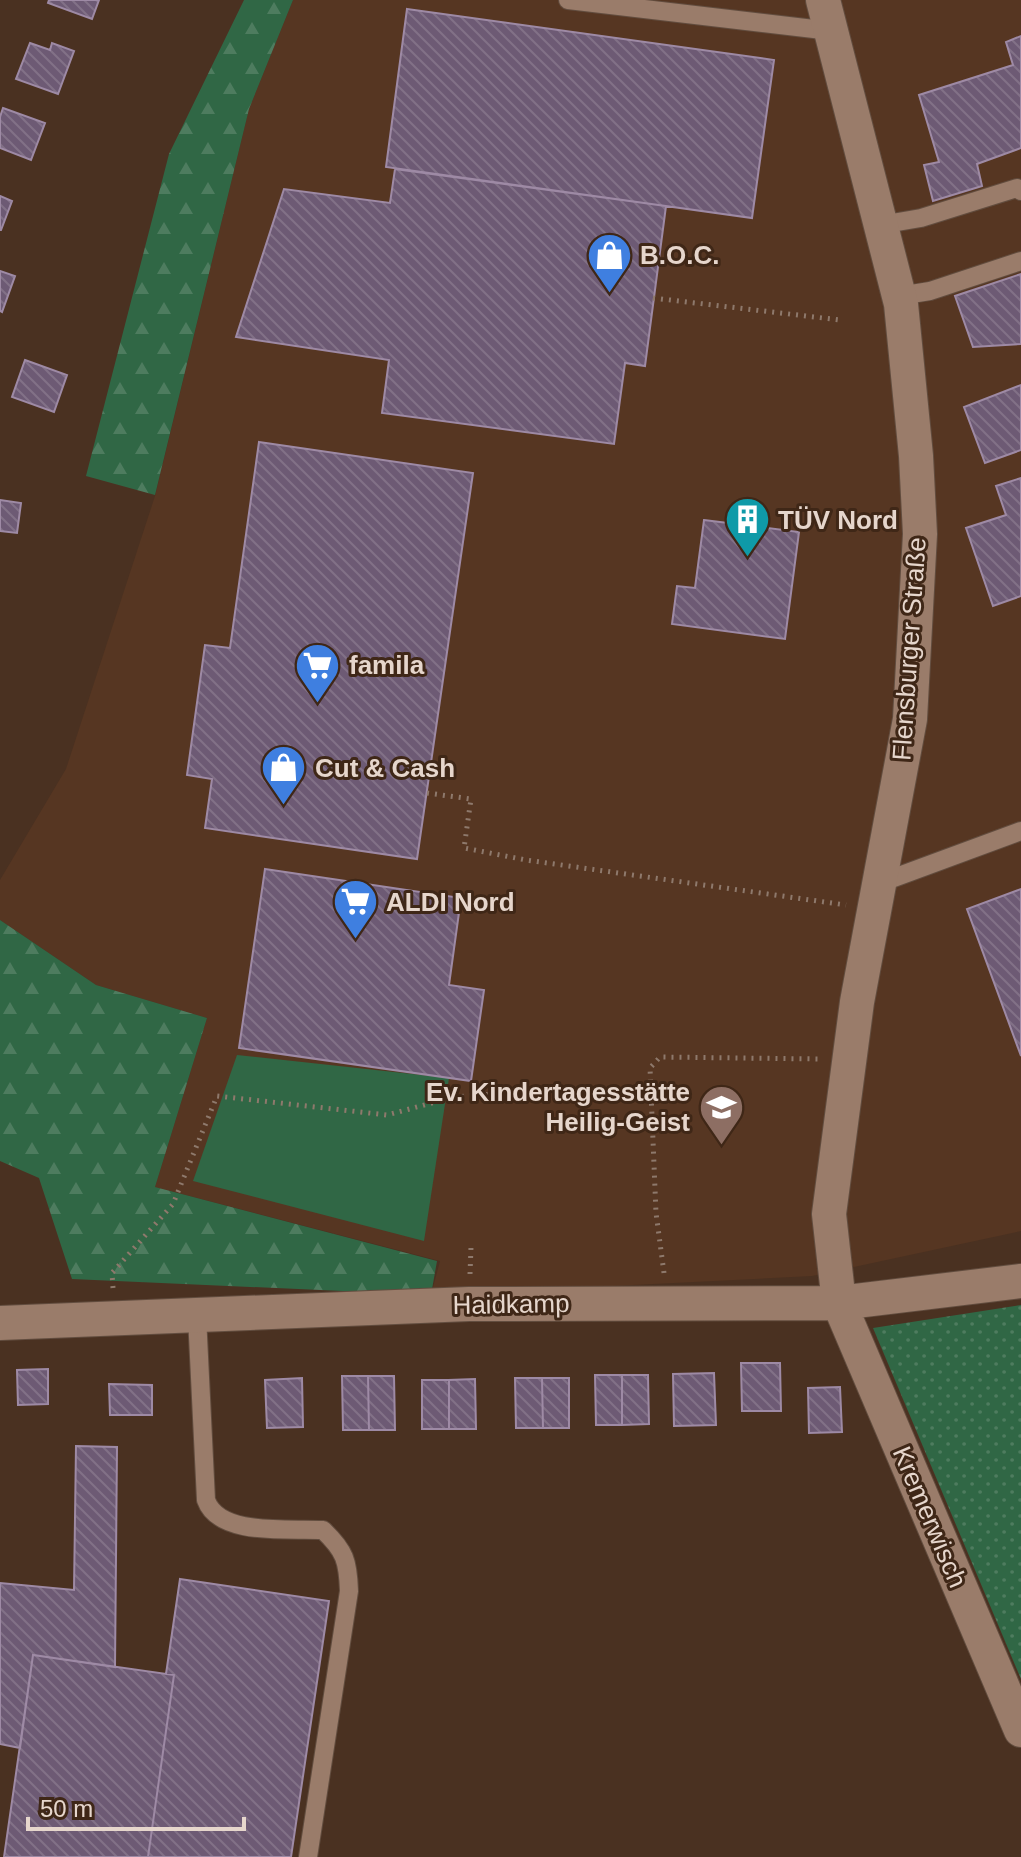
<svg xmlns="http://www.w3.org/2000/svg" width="1021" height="1857" font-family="Helvetica,sans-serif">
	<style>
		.built { fill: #563622 }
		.forest { fill: url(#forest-firs) }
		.park { fill: #306745 }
		.garden { fill: url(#garden-dots) }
		.building { fill: url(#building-back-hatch); stroke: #9e8aa5; stroke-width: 2 }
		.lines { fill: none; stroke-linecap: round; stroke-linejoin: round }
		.service-casing { stroke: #624d3f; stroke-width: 20 }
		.minor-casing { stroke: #624d3f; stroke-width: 36 }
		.path { stroke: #8e796c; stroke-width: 5; stroke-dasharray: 2 6; stroke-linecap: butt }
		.service { stroke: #9a7c6a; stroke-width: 18 }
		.minor { stroke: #9a7c6a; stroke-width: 34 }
		.labels { text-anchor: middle; stroke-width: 6; stroke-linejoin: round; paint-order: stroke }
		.poi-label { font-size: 26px; font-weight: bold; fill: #e6d6cc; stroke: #3f2717; text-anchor: start }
		.street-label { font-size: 26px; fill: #e6d6cc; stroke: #3f2717 }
	</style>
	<defs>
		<pattern id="forest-firs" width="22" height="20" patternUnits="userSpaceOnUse" patternTransform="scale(2)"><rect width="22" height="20" fill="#306745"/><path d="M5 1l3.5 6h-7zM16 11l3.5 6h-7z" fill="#4e7c5f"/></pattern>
		<pattern id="garden-dots" width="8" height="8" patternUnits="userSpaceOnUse" patternTransform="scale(2)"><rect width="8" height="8" fill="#306745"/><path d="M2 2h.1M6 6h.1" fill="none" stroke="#4e7c5f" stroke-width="1.8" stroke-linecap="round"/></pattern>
		<pattern id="building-back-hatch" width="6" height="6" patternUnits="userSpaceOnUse" patternTransform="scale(2)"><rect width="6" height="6" fill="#6d5a74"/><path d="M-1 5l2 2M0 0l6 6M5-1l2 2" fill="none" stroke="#827187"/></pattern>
	</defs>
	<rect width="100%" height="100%" fill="#4a3121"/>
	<path class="built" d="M293 0H1021V1231L812 1276 431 1295 440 1261 155 1187 207 1018 96 985 0 920V880L66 769 155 496 249 109Z"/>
	<path class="forest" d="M244 0H293L249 109 155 495 86 476 169 154Z
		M0 920 96 985 207 1018 155 1187 437 1261 431 1295 72 1279 39 1178 0 1161Z"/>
	<path class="park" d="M237 1055 449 1078 424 1241 193 1181Z"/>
	<path class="garden" d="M1021 1305V1679L873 1328Z"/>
	<path class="building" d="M49 0H99L92 19 48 3Z
		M407 9 774 60 752 218 386 167Z
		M1021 36V148L977 164 982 186 933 201 924 165 939 162 919 95 1013 65 1006 42Z
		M30 43 50 50 52 43 74 51 58 94 16 79Z
		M3 108 45 123 31 160 0 148V117Z
		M395 169 666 206 645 366 625 363 614 444 382 413 389 360 236 337 284 189 390 203Z
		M0 196 12 201 1 230H0Z
		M0 271 15 276 2 312 0 311Z
		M1021 274V344L973 347 955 296Z
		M25 360 67 375 54 412 12 397Z
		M1021 385V450L985 463 964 407Z
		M259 442 473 473 417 859 205 828 212 779 187 775 205 645 230 648Z
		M1021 478V596L993 606 966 528 1006 515 996 486Z
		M0 500 21 503 17 533 0 531Z
		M704 520 799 532 785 639 672 624 677 586 695 588Z
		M265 869 461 898 449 985 484 990 471 1081 239 1048Z
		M1021 889V1056L967 909Z
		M741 1363H780L781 1411H742Z
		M48 1369V1404L18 1405 17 1370Z
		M714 1373 716 1425 674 1426 673 1374Z
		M595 1375H622V1425H596Z
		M622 1375H648L649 1424 622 1425Z
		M342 1376H368L369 1430H343Z
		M368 1376H394L395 1430H369Z
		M302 1378 303 1427 267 1428 265 1380Z
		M515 1378H542L543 1428H516Z
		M542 1378H569V1428H543Z
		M475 1379 476 1429H449V1380Z
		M422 1380H449V1429H422Z
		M109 1384 152 1385V1415H110Z
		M840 1387 842 1432 809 1433 808 1388Z
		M76 1446 117 1447 115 1667 33 1655 20 1748 0 1744V1583L74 1590Z
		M180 1579 329 1601 291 1857H148L174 1675 166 1674Z
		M33 1655 174 1675 148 1857H4Z"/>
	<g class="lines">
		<defs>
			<path id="service" d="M568 0 831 31
				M880 225 921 218 1017 188 1021 191
				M899 296 930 291 1021 261
				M880 883 1021 831
				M197 1316 206 1500C219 1537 290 1528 323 1530 345 1551 348 1561 349 1591L308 1857"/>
			<path id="minor" d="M823 0 901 304 916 456 920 534 910 719 857 1002 829 1214 839 1303 1021 1730
				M0 1323 469 1304 839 1303 1021 1281"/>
		</defs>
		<use href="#service" class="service-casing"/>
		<use href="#minor" class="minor-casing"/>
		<path class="path" d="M653 298 840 320
			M427 793 471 799 464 848 526 860 846 905
			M664 1273 656 1213 650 1068 660 1057 821 1059
			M470 1274 471 1247
			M113 1288 112 1273 173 1204 217 1096 387 1115 454 1097 493 1094"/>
		<use href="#service" class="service"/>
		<use href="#minor" class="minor"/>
	</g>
	<defs>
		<symbol id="shop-pin" viewBox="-11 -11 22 30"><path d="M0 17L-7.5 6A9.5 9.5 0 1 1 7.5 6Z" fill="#3f7fe0" stroke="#3f2717"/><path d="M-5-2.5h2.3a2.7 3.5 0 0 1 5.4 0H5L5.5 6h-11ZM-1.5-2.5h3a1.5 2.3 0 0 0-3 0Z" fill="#fff"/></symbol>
		<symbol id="building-pin" viewBox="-11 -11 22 30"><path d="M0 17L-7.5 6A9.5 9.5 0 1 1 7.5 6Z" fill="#0f9aa8" stroke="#3f2717"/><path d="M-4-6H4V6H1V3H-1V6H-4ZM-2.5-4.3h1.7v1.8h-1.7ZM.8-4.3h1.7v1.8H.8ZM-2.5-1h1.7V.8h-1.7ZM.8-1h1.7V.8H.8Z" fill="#fff"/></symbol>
		<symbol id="supermarket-pin" viewBox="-11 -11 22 30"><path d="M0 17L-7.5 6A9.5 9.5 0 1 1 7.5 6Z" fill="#3f7fe0" stroke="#3f2717"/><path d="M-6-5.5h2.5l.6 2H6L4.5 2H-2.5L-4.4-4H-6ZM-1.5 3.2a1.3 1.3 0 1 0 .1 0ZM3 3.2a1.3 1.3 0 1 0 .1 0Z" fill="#fff"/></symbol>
		<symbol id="school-pin" viewBox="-11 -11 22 30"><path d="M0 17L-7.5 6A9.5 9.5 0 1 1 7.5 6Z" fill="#8d6e63" stroke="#3f2717"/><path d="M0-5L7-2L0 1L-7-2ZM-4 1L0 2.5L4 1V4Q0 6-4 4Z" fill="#fff"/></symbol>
	</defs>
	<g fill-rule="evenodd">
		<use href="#shop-pin" x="584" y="230" width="51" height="69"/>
		<use href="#building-pin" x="722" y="494" width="51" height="69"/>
		<use href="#supermarket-pin" x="292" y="640" width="51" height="69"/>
		<use href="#shop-pin" x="258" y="742" width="51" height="69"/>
		<use href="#supermarket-pin" x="330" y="876" width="51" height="69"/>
		<use href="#school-pin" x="696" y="1082" width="51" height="69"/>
	</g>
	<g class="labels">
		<g class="poi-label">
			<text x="640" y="264">B.O.C.</text>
			<text x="778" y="529">TÜV Nord</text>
			<text x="349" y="674">famila</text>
			<text x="315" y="777">Cut &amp; Cash</text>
			<text x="386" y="911">ALDI Nord</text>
			<text x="690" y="1101" text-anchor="end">Ev. Kindertagesstätte<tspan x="690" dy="30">Heilig-Geist</tspan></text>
		</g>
		<g class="street-label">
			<text transform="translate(909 649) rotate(-86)" y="9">Flensburger Straße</text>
			<text transform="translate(511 1304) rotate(-1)" y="9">Haidkamp</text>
			<text transform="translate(930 1517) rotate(67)" y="9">Kremerwisch</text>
		</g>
	</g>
	<path d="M28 1817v12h216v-12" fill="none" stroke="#e6d6cc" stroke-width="4"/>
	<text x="40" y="1817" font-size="24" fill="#e6d6cc" stroke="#3f2717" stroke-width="6" paint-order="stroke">50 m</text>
</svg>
